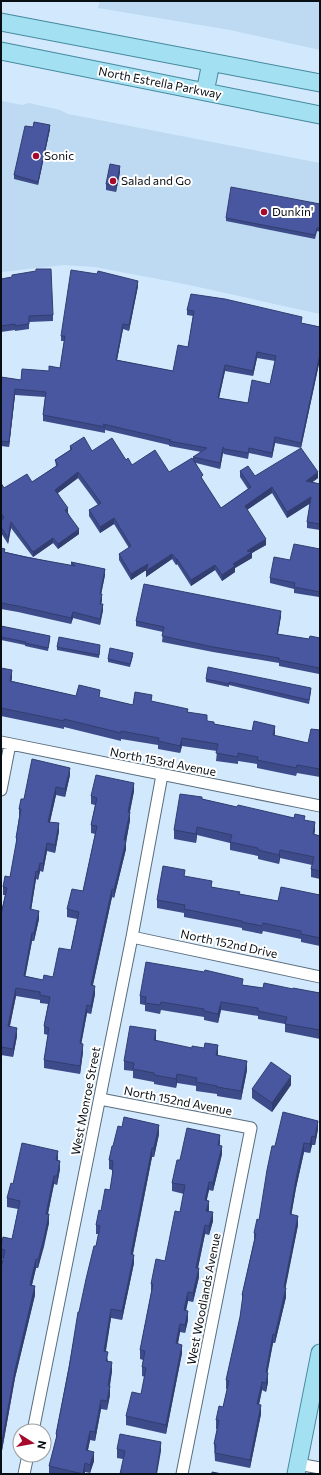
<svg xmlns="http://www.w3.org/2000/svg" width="321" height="1475" font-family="Commissioner,sans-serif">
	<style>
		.built { fill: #bddaf2 }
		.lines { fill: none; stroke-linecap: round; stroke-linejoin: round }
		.minor-casing { stroke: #596d7e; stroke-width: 13 }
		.primary-casing { stroke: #44899e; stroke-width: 19 }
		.minor { stroke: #fff; stroke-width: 11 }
		.primary { stroke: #a3e0f1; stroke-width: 17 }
		.wall { fill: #3e4b8a; fill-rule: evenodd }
		.shaded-wall { fill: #323d70 }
		.building { fill: #4857a0; stroke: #323d70; fill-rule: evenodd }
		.poi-dot { fill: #a50a2c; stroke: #fff; stroke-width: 1.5 }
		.labels { text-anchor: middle; stroke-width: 4; stroke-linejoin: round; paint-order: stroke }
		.street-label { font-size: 12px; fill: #070e14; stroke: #fff }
		.poi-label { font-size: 12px; fill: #070e14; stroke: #fff; text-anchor: start }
	</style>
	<rect width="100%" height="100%" fill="#d2e8fc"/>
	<path class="built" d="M100 1H320V50L230 30 98 8Z
		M1 101 23 105 29 103 60 110 68 114 320 163V314L189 285 95 267 64 265 1 272Z"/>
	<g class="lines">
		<defs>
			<path id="minor" d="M1 742 320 806
				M1 790 10 744
				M132 937 320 977
				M100 1099 251 1128 182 1474
				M33 1431 132 937 162 775
				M298 1464 320 1468
				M24 1474 28 1455"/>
			<path id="primary" d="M1 22 320 83
				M1 51 320 115
				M205 92 211 63
				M296 1474 320 1353"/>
		</defs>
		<use href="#minor" class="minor-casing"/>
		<use href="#primary" class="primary-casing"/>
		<use href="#minor" class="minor"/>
		<use href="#primary" class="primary"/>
	</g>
	<path class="wall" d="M33 127 50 129 38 185 14 179V175Z
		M120 172 116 192 106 190V184Z
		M320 204V232L317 231 315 239 226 221V218Z
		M1 279 53 315V321L29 322V329L15 331V330L1 332Z
		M138 286 129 331 123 329 117 360 173 371 188 347 193 316 187 315V310L302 323 320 327V359L301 448 275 443 272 458 249 453 248 459 224 454 223 453 220 469 196 463 203 481 221 508 248 489 240 477V471L255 476 318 478 312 482 320 484V530L307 528V522L310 503 287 518 272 493 247 510 266 545 252 553V558L235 568V572L222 581 215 570 191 586 177 564 176 565 172 559 146 577V570L131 580 119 560V554L129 548 114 524 100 533 89 516V510L98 505 78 478 58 493 79 534 58 549 53 543 33 557 11 528 8 544 1 533V520L2 519 1 518V483L4 488 32 482 56 466 55 460 70 450V446L126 460 132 465 169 472 193 459V457L201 452 169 446V445L105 430V433L43 421V415L45 397 15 395 9 447 1 446V377L21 380 60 368 64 341H61V336ZM257 358 275 361 270 384 248 403 219 398 225 371 253 376Z
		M1 548 5 552 71 566V562L105 575 101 594 102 600 101 604 103 610 100 625 73 618 71 624 18 612 1 609Z
		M320 549V600H319V597L294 593V589L270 583V578L290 560Z
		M281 616 278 634 309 639 320 638V670L319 674 279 666V663L213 652 162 642 163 632 136 626V621Z
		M1 626 50 639 48 651 25 646V645L1 640Z
		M57 647 100 648 99 658 57 650Z
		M133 656 130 667 108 662V659Z
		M1 668 12 678 11 681 76 696 100 698 133 705 152 701 188 712 214 724 252 731 275 733 274 736 308 743 320 730V777L297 773 296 776 257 768V764L238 761V764L216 761 217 751 182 746 180 753 158 749V745L121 739V741L64 727V729L1 716Z
		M206 679 311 691 309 704 229 685V687L206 682Z
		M70 775 65 797 56 795 50 822 59 831 55 853 47 851 43 872 40 871 38 880 36 879 31 910 39 919 34 941H32L25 976 43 980 53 977 71 950 77 919 67 917V909L83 891 95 834 91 833V825L95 805 91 804V796L134 791 130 812V820L126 842V849L114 898 112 897 93 985 95 994 91 1014 87 1013 81 1044 83 1052 80 1074 44 1068V1060L48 1035 44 1034V1026L48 1004 40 1003V1000L16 996 10 1026 17 1036 13 1057 1 1055V914L5 895H3V887L10 877 16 846V838L19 817V809L24 799Z
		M202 799 237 807 305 820 315 830 314 834 320 836V879L311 877V869L312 865 280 858 279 864 258 859V856L230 850V843L197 835 196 843 174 839V830Z
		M185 876 212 887 240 894 278 901 320 895V946L301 942V939L263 931 262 934 242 930V928L184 917V913L157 908V900Z
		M243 985 263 988 293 989 320 993V1039L285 1032V1024L258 1019V1016L221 1010 218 1023 204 1020V1017L161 1010 160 1014 145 1011V1005L140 1004V996Z
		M156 1039 155 1041 218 1054 217 1056 247 1070 241 1100 217 1096V1094L196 1091V1086L177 1083 176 1088 154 1084V1082L133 1078V1071L124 1070V1061Z
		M291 1085 272 1112 252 1098V1089Z
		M318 1129 315 1145H312L310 1153 304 1152 296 1188 291 1215 298 1225 285 1288 286 1297 275 1343H273L267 1373 268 1382 266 1392 262 1390 259 1405 261 1414 250 1468 215 1461 214 1444 217 1429H216V1420L223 1407 227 1389H226V1380L240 1317 242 1304V1295L254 1240V1233L259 1220 275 1146Z
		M159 1134 154 1157H152L133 1254 134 1263 122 1320 111 1318 106 1351 108 1361 112 1371 110 1386V1395L107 1410 101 1409 95 1441 90 1440 88 1450 94 1461 90 1473 85 1472V1474H49V1466L56 1440V1434L79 1312 99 1234H96V1225L101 1211 110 1190 112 1178V1170L109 1169V1160L113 1146Z
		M220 1143 219 1145 222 1154 213 1191 209 1190 206 1201 209 1210 208 1211 213 1221 209 1235 205 1234 198 1268 199 1277 193 1302 188 1301 186 1311 188 1320 185 1333 180 1332 178 1344 182 1353 166 1434 126 1425V1416L141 1394 145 1377 142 1376V1367L143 1360 140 1359V1350L151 1293V1284L165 1261 180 1212 184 1194 172 1191V1183L180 1160Z
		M58 1160 60 1169 57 1185 54 1184 48 1214 49 1223 44 1247 38 1268H36L32 1285 35 1295 15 1378 1 1456V1268L3 1259 1 1258V1245L12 1239 18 1209 7 1207V1198L13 1184Z
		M117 1449 161 1451 123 1459 117 1458Z"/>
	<path class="shaded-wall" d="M50 125V129L38 185V182Z
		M120 166V172L116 192V186Z
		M138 281V286L129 331V325Z
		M123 324V329L116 365V360Z
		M257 352V358L253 376V371Z
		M320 354V359L301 448V443Z
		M225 365V371L218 403V398Z
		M15 389V395L9 447V442Z
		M275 437V443L272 458V453Z
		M223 447V453L220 469V463Z
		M78 472V478L55 495V490Z
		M318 472V478L306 487V481Z
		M272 487V493L245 511V506Z
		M311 497V503L287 518V512Z
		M68 508V514L65 510Z
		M114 518V524L100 533V527Z
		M11 522V528L8 544V538Z
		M79 529V534L58 549V544Z
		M53 538V543L33 557V552Z
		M266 539V545L252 553V558L235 568V572L222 581V575L233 564 247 551Z
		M172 554V559L146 577V571Z
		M176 559H177V564L176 565Z
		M148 564V569L131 580V574Z
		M215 565V570L191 586V580Z
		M105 569V575L100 600V594Z
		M102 594V600L100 610V604Z
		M103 604V610L100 625V619Z
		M281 611V616L277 639V634Z
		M73 612V618L71 624V618Z
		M12 670V678L10 689V681Z
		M275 726V733L273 743V735Z
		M182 738V746L180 753V746Z
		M70 768V775L65 797V789Z
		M134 783V791L128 820V812Z
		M56 787V795L48 830V822Z
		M130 812V820L126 842V849L114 898V890Z
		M315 822V830L313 842V834Z
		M59 823V831L55 853V845Z
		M197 827V835L196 843V834Z
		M47 843V851L43 872V864Z
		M280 850V858L279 864V855Z
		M40 863V871L38 880V872Z
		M36 871V879L30 917V909Z
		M112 889V897L91 993V985Z
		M39 911V919L34 941V933Z
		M32 933V941L24 984V976Z
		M95 986V994L91 1014V1006Z
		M16 988V996L8 1034V1026Z
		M221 1002V1010L218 1023V1014Z
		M87 1005V1013L80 1051V1043Z
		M17 1028V1036L13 1057V1049Z
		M156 1030V1039L154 1049V1040Z
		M83 1044V1052L80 1074V1066Z
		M218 1045V1054L216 1064V1055Z
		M247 1061V1070L241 1100V1091Z
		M177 1074V1083L176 1088V1079Z
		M291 1076V1085L272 1112V1103Z
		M318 1121V1129L315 1145V1137Z
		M159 1125V1134L154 1157V1148Z
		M220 1135V1143L218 1154V1145Z
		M312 1136V1145L310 1153V1144Z
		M304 1143V1152L296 1188 290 1223V1214L296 1179Z
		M222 1146V1154L213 1191V1183Z
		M152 1148V1157L131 1263V1254Z
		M58 1151V1159L56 1169V1160Z
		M60 1161V1169L57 1185V1176Z
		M54 1176V1184L46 1222V1214Z
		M209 1182V1190L205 1209V1200Z
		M209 1201V1210L206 1220V1211Z
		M213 1212V1221L209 1235V1226Z
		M49 1214V1223L38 1268V1260Z
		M298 1216V1225L284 1296V1287Z
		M205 1225V1234L196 1277V1268Z
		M134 1255V1263L122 1320V1311Z
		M36 1259V1268L30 1293V1285Z
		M199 1268V1277L193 1302V1293Z
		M35 1286V1295L15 1378 1 1456V1447L15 1370Z
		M286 1288V1297L275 1343V1335Z
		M188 1292V1301L184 1319V1310Z
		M111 1309V1318L104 1360V1351Z
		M188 1311V1320L185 1333V1325Z
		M180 1324V1332L176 1352V1343Z
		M273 1334V1343L266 1381V1372Z
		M182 1345V1353L166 1434V1425Z
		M112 1362V1371L108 1394 110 1386V1395L107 1410 108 1386Z
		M268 1373V1382L266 1392V1383Z
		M262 1382V1390L257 1413V1404Z
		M101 1400V1409L95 1441V1432Z
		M261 1405V1414L250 1468V1460Z
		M90 1431V1440L86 1459V1450Z
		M161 1442V1451L157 1474H156Z
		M94 1452V1461L90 1473V1465Z
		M85 1463V1474H83Z"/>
	<path class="building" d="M34 122 50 125 38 182 14 175 25 126 33 127Z
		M110 164 120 166 116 186 106 184Z
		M231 187 320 204V228H317L315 235 226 218Z
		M36 269H51L53 315 29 316V324L15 326V324L1 326V279L12 277V275L36 271Z
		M71 270 97 274 98 271 138 281 129 325 123 324 116 360 173 371 178 345 188 347 194 311 187 310 191 294 225 299 302 317 301 323 320 327V354L301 443 275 437 272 453 249 448 248 453 224 449 223 447 220 463 193 457 207 448 169 441 171 440 103 424 105 427 43 415 46 392 15 389 9 442 1 441V377L21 380 22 369 49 371V366L60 368 65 336H61ZM257 352 276 356 270 384 252 380 248 403 218 398 225 365 253 371Z
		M84 437 92 451 112 438 126 460 128 458 132 465 155 450 169 472 192 458 203 475 201 477 221 508 251 487 240 471 248 466 255 476 301 448 318 472 306 481 320 484V524L307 522 311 497 287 512 272 487 245 506 266 539 247 551 252 552 233 564 235 566 222 575 215 565 191 580 177 559H176L172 554 146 571 148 564 131 574 119 554 131 546 114 518 100 527 89 510 101 503 78 472 55 490 68 508 65 510 79 529 58 544 53 538 33 552 11 522 8 538 1 527V520L4 518 1 513V483L4 488 27 474 32 482 58 465 55 460 72 449 70 446Z
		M294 544 320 549V595L319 594 320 592 294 587 295 583 270 578 274 557 290 560Z
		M1 548 5 549 4 552 25 557 75 566 71 562 105 569 100 594H102L100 604H103L100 619 73 612 71 618 18 606 1 603Z
		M144 584 281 611 277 634 309 639 310 636 320 638V665L319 668 279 660V658L213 647 162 636 164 627 136 621Z
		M1 626 50 636 48 648 25 643 26 642 1 637Z
		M59 637 100 645 99 655 57 647Z
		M110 648 133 653 130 664 108 659Z
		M208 667 311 688 309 700 229 682V684L206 679Z
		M1 668 12 670 10 681 76 696 79 685 100 690 99 697 133 705 135 692 152 695 151 701 188 709 187 712 207 715V721L214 722V724L252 731 254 721 275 726 273 735 308 743 311 729 320 730V769L297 765 296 768 257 760 258 757 238 753V757L216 753 218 744 182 738 180 746 158 741 159 738 121 731V733L64 719V721L1 708Z
		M32 759 70 768 65 789 56 787 48 822 59 823 55 845 47 843 43 864 40 863 38 872 36 871 30 909 39 911 34 933H32L24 976 43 980 44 975 53 977 59 948 71 950 79 912 67 909 72 889 83 891 97 826 91 825 97 798 91 796 96 775 134 783 128 812H130L124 840 126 841 114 890 112 889 91 985 95 986 91 1006 87 1005 80 1043 83 1044 80 1066 44 1060 49 1028 44 1026 50 997 40 995V992L16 988 8 1026 17 1028 13 1049 1 1047V914L7 888 3 887 5 876 10 877 17 838H16L21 809H19L21 799H24Z
		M180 794 202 797V799L237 807 238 805 294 818 295 814 305 816 304 820 315 822 313 834 320 836V871L311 869 314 857 280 850 279 855 258 850V848L230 842 232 835 197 827 196 834 174 830Z
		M163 866 185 870 184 876 212 881 211 887 240 892 239 894 278 901 281 887 320 895V938L301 934V931L263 923 262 926 242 922V921L184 909 185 905 157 900Z
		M146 962 204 972 205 970 243 979 242 985 263 988 264 983 293 989V988L320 993V1030L285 1024 287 1017 258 1011V1008L221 1002 218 1014 204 1011V1009L161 1002 160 1005 145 1003 146 997 140 996Z
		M130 1026 156 1030 154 1040 192 1048V1046L204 1048 205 1043 218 1045 216 1055 247 1061 241 1091 217 1087V1086L196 1082 197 1078 177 1074 176 1079 154 1075V1073L133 1069 134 1063 124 1061Z
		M271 1062 291 1076 272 1103 252 1089Z
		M283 1112 318 1121 315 1137 312 1136 310 1144 304 1143 296 1179 290 1214 298 1216 284 1287 286 1288 275 1335 273 1334 266 1372 268 1373 266 1383 262 1382 257 1404 261 1405 250 1460 215 1453 216 1445 214 1444 219 1420H216L219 1406 223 1407 229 1381 226 1380 240 1317 243 1295H242L256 1234 254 1233 257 1219 259 1220 267 1170 272 1146H275Z
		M124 1117 159 1125 154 1148H152L131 1254 134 1255 122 1311 111 1309 104 1351 108 1352 106 1361 112 1362 108 1386H110L107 1401 101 1400 95 1432 90 1431 86 1450 94 1452 90 1465 85 1463 83 1474 49 1466 57 1435 56 1434 69 1368 78 1312H79L86 1279 94 1246H96L100 1226 96 1225 99 1210 101 1211 105 1189 110 1190 113 1170H112L113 1161 109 1160 112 1146H113L118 1126 122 1127Z
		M187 1128 220 1135 218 1145 222 1146 213 1183 209 1182 205 1200 209 1201 206 1211 213 1212 209 1226 205 1225 196 1268H199L193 1293 188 1292 184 1310 188 1311 185 1325 180 1324 176 1343 182 1345 166 1425 126 1416 132 1392 141 1394 146 1368 142 1367 145 1351 140 1350 153 1284H151L156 1259 165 1261 175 1211 180 1212 185 1185 172 1183 177 1160H180Z
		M22 1143 58 1151 56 1160 60 1161 57 1176H54L46 1214H49L44 1238 38 1260 36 1259 30 1285 35 1286 15 1370 1 1447V1268L5 1250 1 1249V1245L3 1237 12 1239 20 1201 7 1198 11 1183 13 1184Z
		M120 1434 161 1442 156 1474H120L125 1451 117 1449Z
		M212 1472 222 1474H212Z"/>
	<g class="poi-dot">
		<circle cx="36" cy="156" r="4"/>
		<circle cx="113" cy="181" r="4"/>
		<circle cx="264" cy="212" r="4"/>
	</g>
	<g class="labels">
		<g class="street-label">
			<text transform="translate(160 83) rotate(11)" y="4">North Estrella Parkway</text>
			<text transform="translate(163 762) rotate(11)" y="4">North 153rd Avenue</text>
			<text transform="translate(229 944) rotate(12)" y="4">North 152nd Drive</text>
			<text transform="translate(86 1101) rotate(-79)" y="4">West Monroe Street</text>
			<text transform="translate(178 1101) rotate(11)" y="4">North 152nd Avenue</text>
			<text transform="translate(204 1299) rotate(-79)" y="4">West Woodlands Avenue</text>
		</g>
		<g class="poi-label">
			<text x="44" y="160">Sonic</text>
			<text x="121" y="185">Salad and Go</text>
			<text x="272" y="216">Dunkin'</text>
		</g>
	</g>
	<rect width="321" height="1475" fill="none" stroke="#070e14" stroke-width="4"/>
	<g transform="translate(32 1443) rotate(101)"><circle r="19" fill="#ffffff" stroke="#9c9fa1"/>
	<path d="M0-3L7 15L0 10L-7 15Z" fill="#a50a2c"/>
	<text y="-6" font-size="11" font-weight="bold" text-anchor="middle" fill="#070e14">N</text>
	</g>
</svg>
